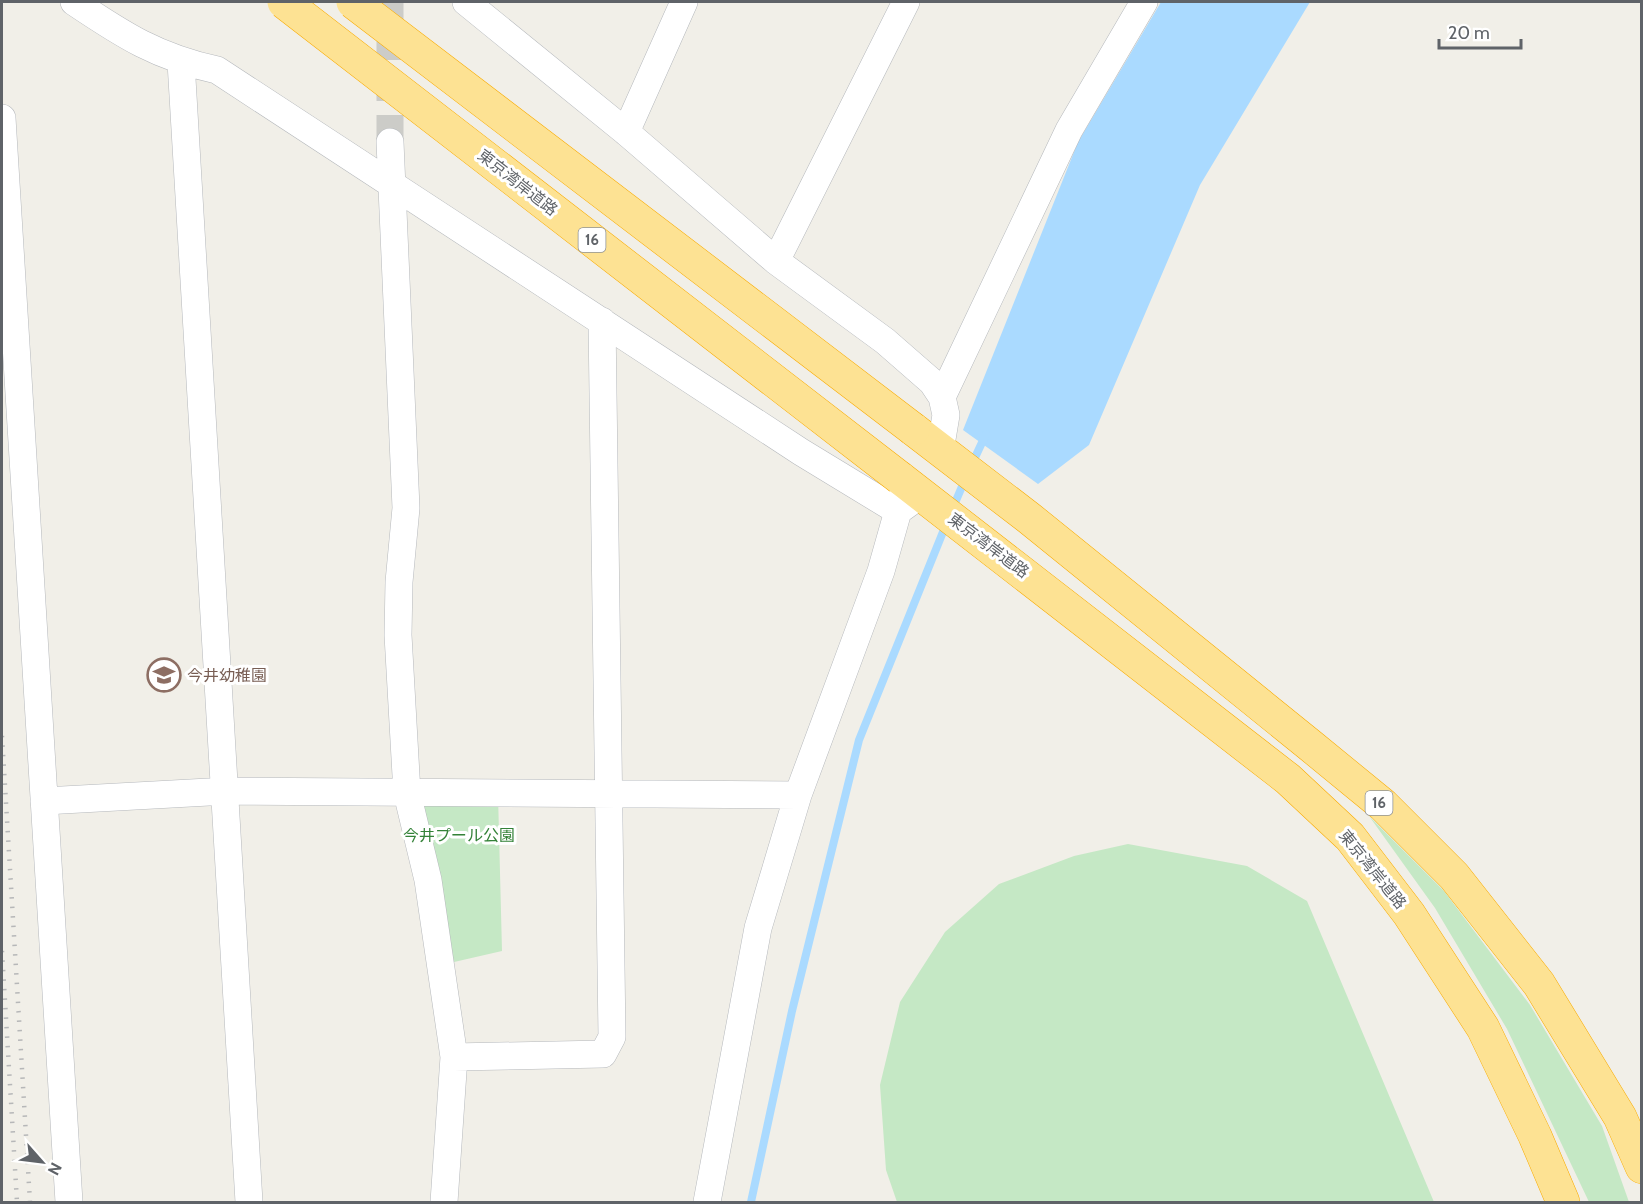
<svg xmlns="http://www.w3.org/2000/svg" width="1643" height="1204" font-family="Cabin,'Noto Sans JP',sans-serif">
	<style>
		.green { fill: #c5e8c5 }
		.water { fill: #aadaff }
		.lines { fill: none; stroke-linecap: round; stroke-linejoin: round }
		.stream { stroke: #aadaff; stroke-width: 8 }
		.minor-tunnel { stroke: #ccccc8; stroke-width: 27; stroke-dasharray: 27 14; stroke-linecap: butt }
		.minor-casing { stroke: #b5b8bc; stroke-width: 28 }
		.highway-casing { stroke: #f9ab00; stroke-width: 34 }
		.minor { stroke: #fff; stroke-width: 27 }
		.highway { stroke: #fde293; stroke-width: 33 }
		.rail { stroke: #b6b7b8; stroke-width: 4.5; stroke-dasharray: 1.5 8; stroke-linecap: butt }
		.highway-bridge-casing { stroke: #f9ab00; stroke-width: 34; stroke-linecap: butt }
		.highway-bridge { stroke: #fde293; stroke-width: 33 }
		.labels { text-anchor: middle; stroke-width: 6; stroke-linejoin: round; paint-order: stroke }
		.shield { fill: #fff; stroke: #8f9295; stroke-width: 1.5 }
		.shield-label { font-size: 15px; font-weight: bold; fill: #5f6368 }
		.street-label { font-size: 16px; fill: #5f6368; stroke: #fff }
		.education-label { font-size: 16px; fill: #785e54; stroke: #fff; text-anchor: start }
		.park-label { font-size: 16px; fill: #348238; stroke: #fff }
	</style>
	<rect width="100%" height="100%" fill="#f1efe8"/>
	<path class="green" d="M407 793 498 794 502 951 441 965Z
		M1369 816 1444 891 1530 1005 1602 1126 1629 1202H1589L1507 1029 1435 908Z
		M1128 844 1247 866 1307 901 1434 1202H897L886 1170 880 1085 900 1002 945 932 999 884 1074 856Z"/>
	<path class="water" d="M1161 2H1310L1200 185 1089 445 1038 484 963 430 1078 142Z"/>
	<g class="lines">
		<path class="stream" d="M971 466 986 434
			M952 510 966 477
			M751 1202 792 1011 859 740 947 522"/>
		<path class="minor-tunnel" d="M390 142V2"/>
		<defs>
			<path id="minor" d="M74 2C123 35 157 57 217 70L801 452 898 511
				M466 2 626 132 776 261 885 341 932 382 942 397 946 415 940 451
				M181 62 249 1202
				M2 118 69 1202
				M626 132 684 2
				M390 142 406 508 399 582 398 635 407 793 428 880 454 1057 444 1202
				M776 261 906 2
				M942 397 1069 130 1144 2
				M44 801 227 791 798 795
				M454 1057 603 1054 612 1037 602 321
				M707 1202 758 928 798 795 881 571 898 511 912 501"/>
			<path id="highway" d="M913 429 1029 518 1311 746 1383 805 1454 876 1539 984 1620 1117 1642 1167
				M900 478 1288 779 1350 837 1409 914 1483 1028 1535 1136 1563 1202"/>
		</defs>
		<use href="#minor" class="minor-casing"/>
		<use href="#highway" class="highway-casing"/>
		<use href="#minor" class="minor"/>
		<use href="#highway" class="highway"/>
		<path class="rail" d="M2 736 30 1202
			M2 951 17 1202"/>
		<defs>
			<path id="highway-bridge" d="M284 2 900 478
				M353 2 913 429"/>
		</defs>
		<use href="#highway-bridge" class="highway-bridge-casing"/>
		<use href="#highway-bridge" class="highway-bridge"/>
	</g>
	<defs>
		<symbol id="school-ring" viewBox="-11 -11 22 22"><circle r="9.5" fill="#fff" stroke="#8d6e63" stroke-width="1.5"/><path d="M0-5L7-2L0 1L-7-2ZM-4 1L0 2.5L4 1V4Q0 6-4 4Z" fill="#8d6e63"/></symbol>
	</defs>
	<g fill-rule="evenodd">
		<use href="#school-ring" x="145" y="656" width="38" height="38"/>
	</g>
	<g class="labels">
		<g class="shield">
			<rect x="578.5" y="228" width="27" height="24" rx="4.5"/>
			<rect x="1365.5" y="791" width="27" height="24" rx="4.5"/>
		</g>
		<g class="shield-label">
			<text x="592" y="245">16</text>
			<text x="1379" y="808">16</text>
		</g>
		<g class="street-label">
			<text transform="translate(518 182) rotate(38)" y="6">東京湾岸道路</text>
			<text transform="translate(989 545) rotate(37)" y="6">東京湾岸道路</text>
			<text transform="translate(1373 869) rotate(51)" y="6">東京湾岸道路</text>
		</g>
		<g class="education-label">
			<text x="187" y="681">今井幼稚園</text>
		</g>
		<g class="park-label">
			<text x="459" y="841">今井プール公園</text>
		</g>
	</g>
	<rect width="1643" height="1204" fill="none" stroke="#5f6368" stroke-width="6"/>
	<g transform="translate(42 1162) rotate(118)" stroke="#ffffff" stroke-width="4.5" paint-order="stroke">
	<path d="M0-4.5L10 22L0 15L-10 22Z" fill="#5f6368"/>
	<text y="-9" font-size="16" font-weight="bold" text-anchor="middle" fill="#5f6368">N</text>
	</g>
	<path d="M1439 39v9h82v-9" fill="none" stroke="#5f6368" stroke-width="3"/>
	<text x="1448" y="39" font-size="18" fill="#5f6368" stroke="#ffffff" stroke-width="4.5" paint-order="stroke">20 m</text>
</svg>
